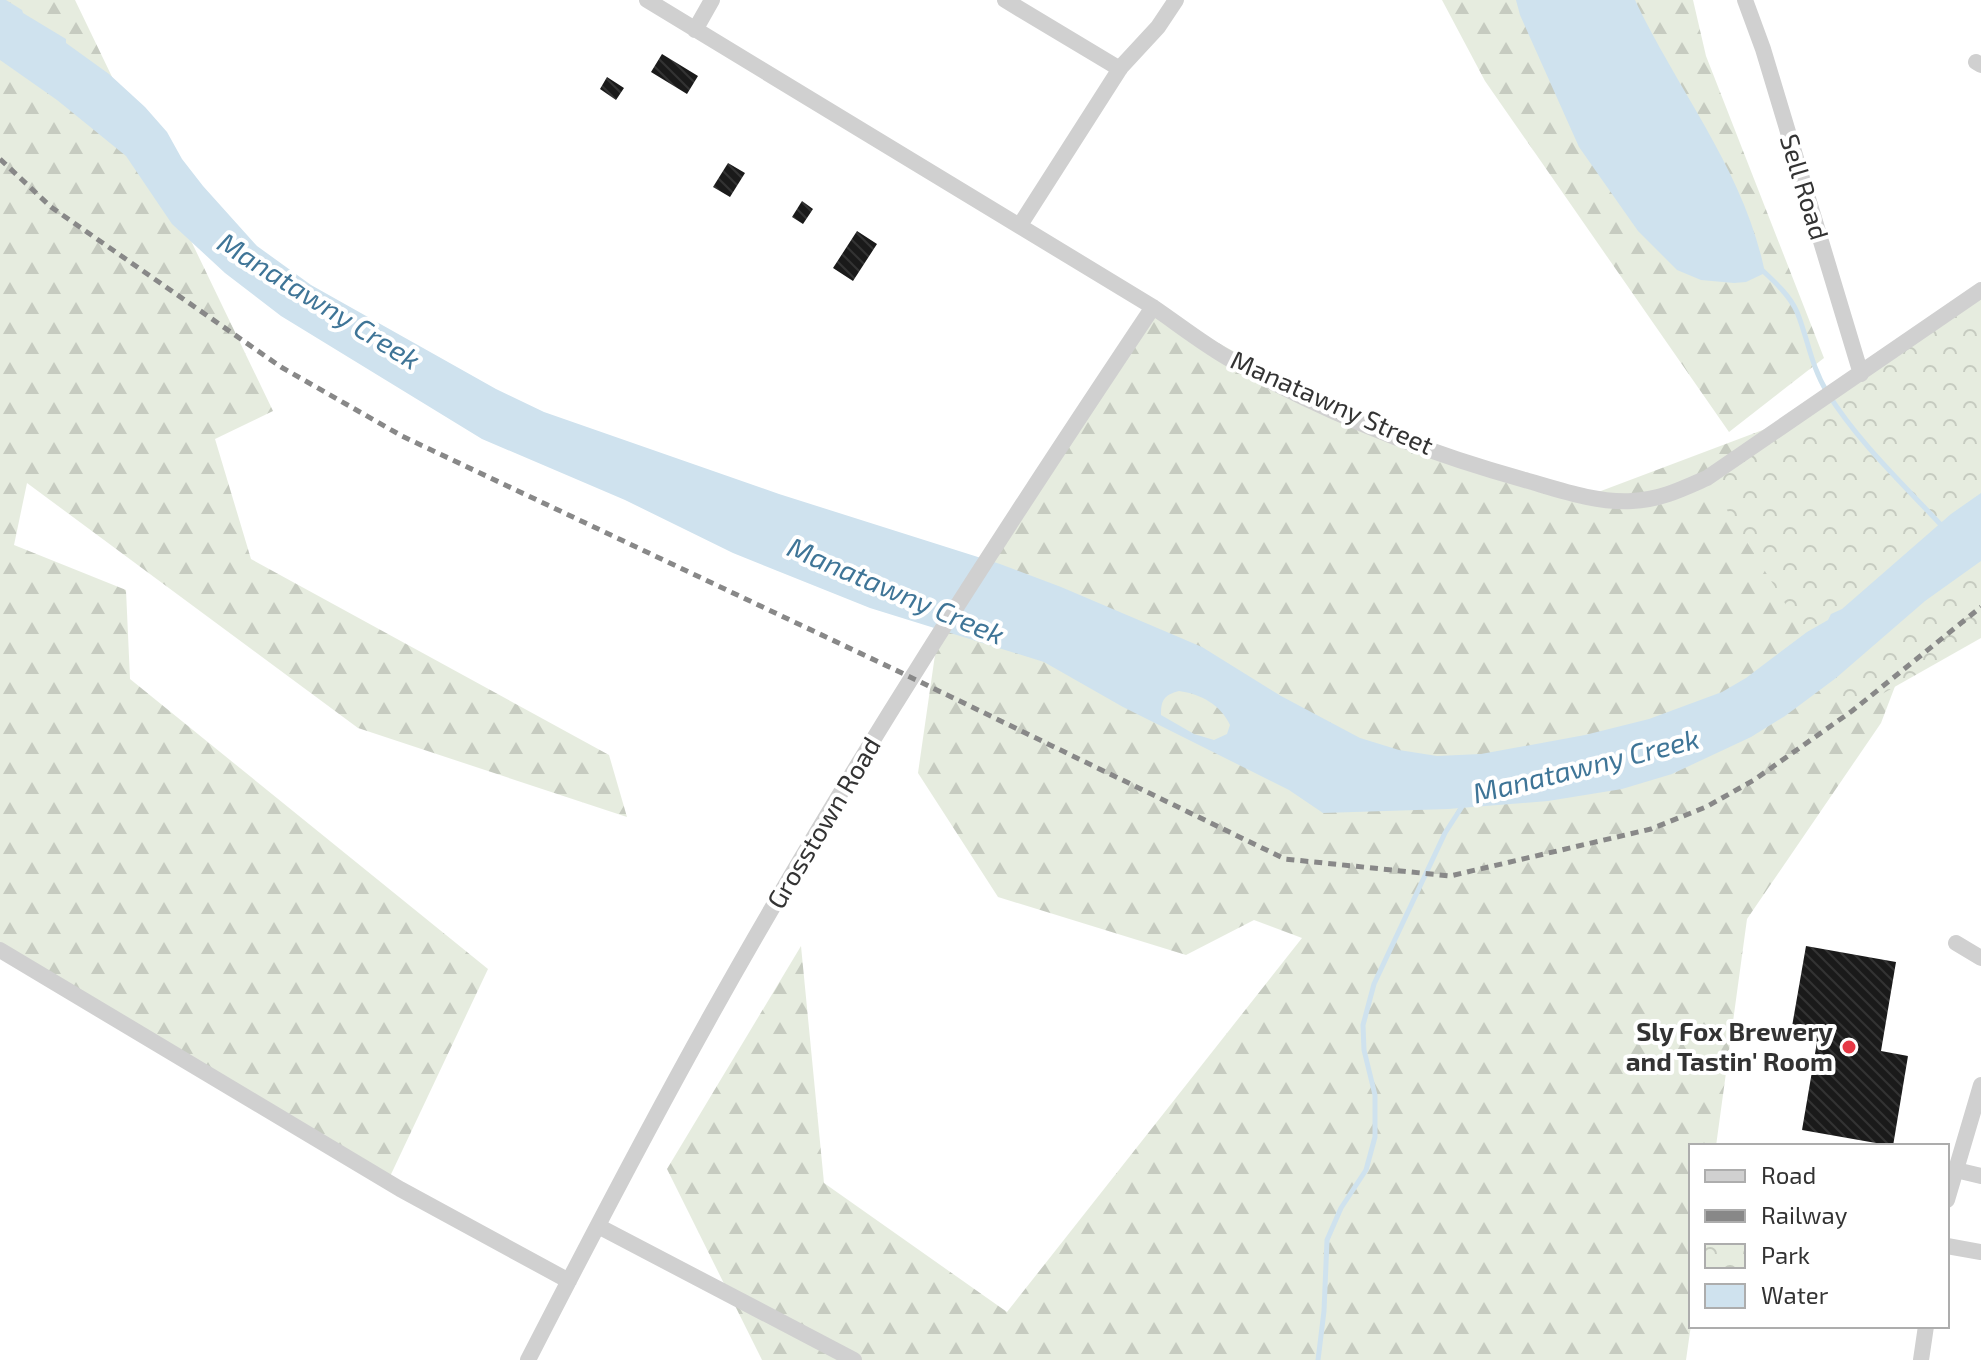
<svg xmlns="http://www.w3.org/2000/svg" width="1981" height="1360" font-family="'Exo 2',sans-serif">
	<style>
		.forest { fill: url(#forest-firs) }
		.park { fill: url(#park-crowns) }
		.water { fill: #cfe2ee; fill-rule: evenodd }
		.lines { fill: none; stroke-linecap: round; stroke-linejoin: round }
		.stream { stroke: #cfe2ee; stroke-width: 5 }
		.building { fill: url(#building-back-hatch) }
		.minor { stroke: #d0d0d0; stroke-width: 16 }
		.rail { stroke: #888; stroke-width: 5; stroke-dasharray: 8 6; stroke-linecap: butt }
		.poi-dot { fill: #e63946; stroke: #fff; stroke-width: 3 }
		.labels { text-anchor: middle; stroke-width: 8; stroke-linejoin: round; paint-order: stroke }
		.street-label { font-size: 26px; fill: #333; stroke: #fff }
		.poi-label { font-size: 26px; font-weight: bold; fill: #333; stroke: #fff; text-anchor: end }
		.water-label { font-size: 28px; font-style: italic; fill: #3f7597; stroke: #fff }
	</style>
	<defs>
		<pattern id="forest-firs" width="22" height="20" patternUnits="userSpaceOnUse" patternTransform="scale(2)"><rect width="22" height="20" fill="#e6ecdf"/><path d="M5 1l3.5 6h-7zM16 11l3.5 6h-7z" fill="#c6cbc0"/></pattern>
		<pattern id="park-crowns" width="20" height="18" patternUnits="userSpaceOnUse" patternTransform="scale(2)"><rect width="20" height="18" fill="#e6ecdf"/><path d="M2 6a3 3 0 1 1 6 0M12 15a3 3 0 1 1 6 0" fill="none" stroke="#c6cbc0"/></pattern>
		<pattern id="building-back-hatch" width="6" height="6" patternUnits="userSpaceOnUse" patternTransform="scale(2)"><rect width="6" height="6" fill="#1a1a1a"/><path d="M-1 5l2 2M0 0l6 6M5-1l2 2" fill="none" stroke="#333"/></pattern>
	</defs>
	<rect width="100%" height="100%" fill="#fff"/>
	<path class="forest" d="M0 0H75L273 411 215 439 251 559 609 755 627 817 358 728 27 483 14 545 126 590 130 679 488 969 385 1187 0 956Z
		M1442 0H1693L1706 56 1824 358 1729 432 1485 81Z
		M1153 307 1373 428 1585 497 1800 416 1952 537 1881 723 1747 919 1716 1146H1691V1325L1686 1360H762L667 1169 801 946 824 1183 1007 1312 1302 938 1254 920 1186 955 998 897 918 773 937 641Z"/>
	<path class="park" d="M1981 294V638L1852 711 1707 478Z"/>
	<path class="water" d="M0 0H6L22 10 23 13 66 39V43L109 74 145 107 167 132 182 159 203 186 257 246 311 285 496 389 544 412 779 494 1000 564 1061 587 1202 647 1281 696 1360 738 1399 750 1437 756 1481 754 1585 735 1649 719 1722 692 1746 678 1807 632 1828 620 1831 614 1842 609 1951 514 1981 493V561L1925 601 1836 678 1785 716 1751 737 1672 774 1622 789 1548 801 1448 809 1323 813 1289 790 1123 707 1044 662 870 608 733 553 625 500 482 439 281 316 225 273 172 224 126 156 57 100 0 60ZM1179 691C1201 694 1221 705 1230 725L1227 734 1214 740 1194 734 1161 715C1161 700 1164 695 1179 691Z
		M1516 0H1635C1678 91 1745 172 1765 273L1746 282 1734 283 1701 280 1677 270 1638 231 1579 147 1520 15Z"/>
	<g class="lines">
		<path class="stream" d="M1762 270C1775 282 1790 296 1797 312 1808 339 1811 366 1827 392 1858 442 1902 483 1942 526
			M1318 1360 1324 1311 1327 1240 1341 1208 1366 1170 1375 1137V1095L1364 1050 1363 1025 1374 984 1445 833 1465 802"/>
	</g>
	<path class="building" d="M662 54 698 76 687 94 651 72Z
		M607 77 624 88 616 100 600 89Z
		M728 163 745 173 730 197 713 187Z
		M802 201 813 209 803 224 792 217Z
		M857 231 877 244 853 281 833 268Z
		M1806 946 1896 962 1881 1051 1908 1056 1893 1146 1802 1130 1817 1042 1790 1038Z"/>
	<g class="lines">
		<path class="minor" d="M647 0 1153 307C1178 324 1202 343 1228 358 1321 411 1423 452 1525 480 1560 490 1596 503 1632 501 1660 500 1682 489 1707 478L1981 290
			M1005 0 1120 69
			M1745 0 1763 49 1861 374
			M695 30 712 0
			M1976 62 1981 65
			M1020 225 1121 67 1158 27 1176 0
			M1956 943 1981 958
			M0 950 400 1189 569 1281
			M1956 1170 1981 1176
			M1947 1200 1981 1085
			M598 1226 854 1360
			M1947 1246 1981 1252
			M528 1360C587 1245 647 1130 710 1017 846 773 998 539 1153 307
			M1921 1360 1926 1326"/>
		<path class="rail" d="M0 159 51 207 281 367 402 436 904 674 1285 859 1450 876 1651 829 1706 807 1754 780 1852 711 1981 607"/>
	</g>
	<circle class="poi-dot" cx="1849" cy="1047" r="8"/>
	<g class="labels">
		<g class="street-label">
			<text transform="translate(1804 187) rotate(73)" y="9">Sell Road</text>
			<text transform="translate(1332 403) rotate(24)" y="9">Manatawny Street</text>
			<text transform="translate(824 823) rotate(-59)" y="9">Grosstown Road</text>
		</g>
		<g class="poi-label">
			<text x="1833" y="1041">Sly Fox Brewery<tspan x="1833" dy="30">and Tastin' Room</tspan></text>
		</g>
		<g class="water-label">
			<text transform="translate(319 301) rotate(32)" y="10">Manatawny Creek</text>
			<text transform="translate(896 591) rotate(23)" y="10">Manatawny Creek</text>
			<text transform="translate(1586 766) rotate(-14)" y="10">Manatawny Creek</text>
		</g>
	</g>
	<rect x="1689" y="1144" width="260" height="184" fill="#ffffff" stroke="#adadad" stroke-width="2"/>
	<rect x="1705" y="1170" width="40" height="12" fill="#d0d0d0" stroke="#adadad" stroke-width="2"/>
	<text x="1761" y="1184" font-size="24" fill="#333333">Road</text>
	<rect x="1705" y="1210" width="40" height="12" fill="#888888" stroke="#adadad" stroke-width="2"/>
	<text x="1761" y="1224" font-size="24" fill="#333333">Railway</text>
	<rect x="1705" y="1244" width="40" height="24" fill="url(#park-crowns)" stroke="#adadad" stroke-width="2"/>
	<text x="1761" y="1264" font-size="24" fill="#333333">Park</text>
	<rect x="1705" y="1284" width="40" height="24" fill="#cfe2ee" stroke="#adadad" stroke-width="2"/>
	<text x="1761" y="1304" font-size="24" fill="#333333">Water</text>
</svg>
